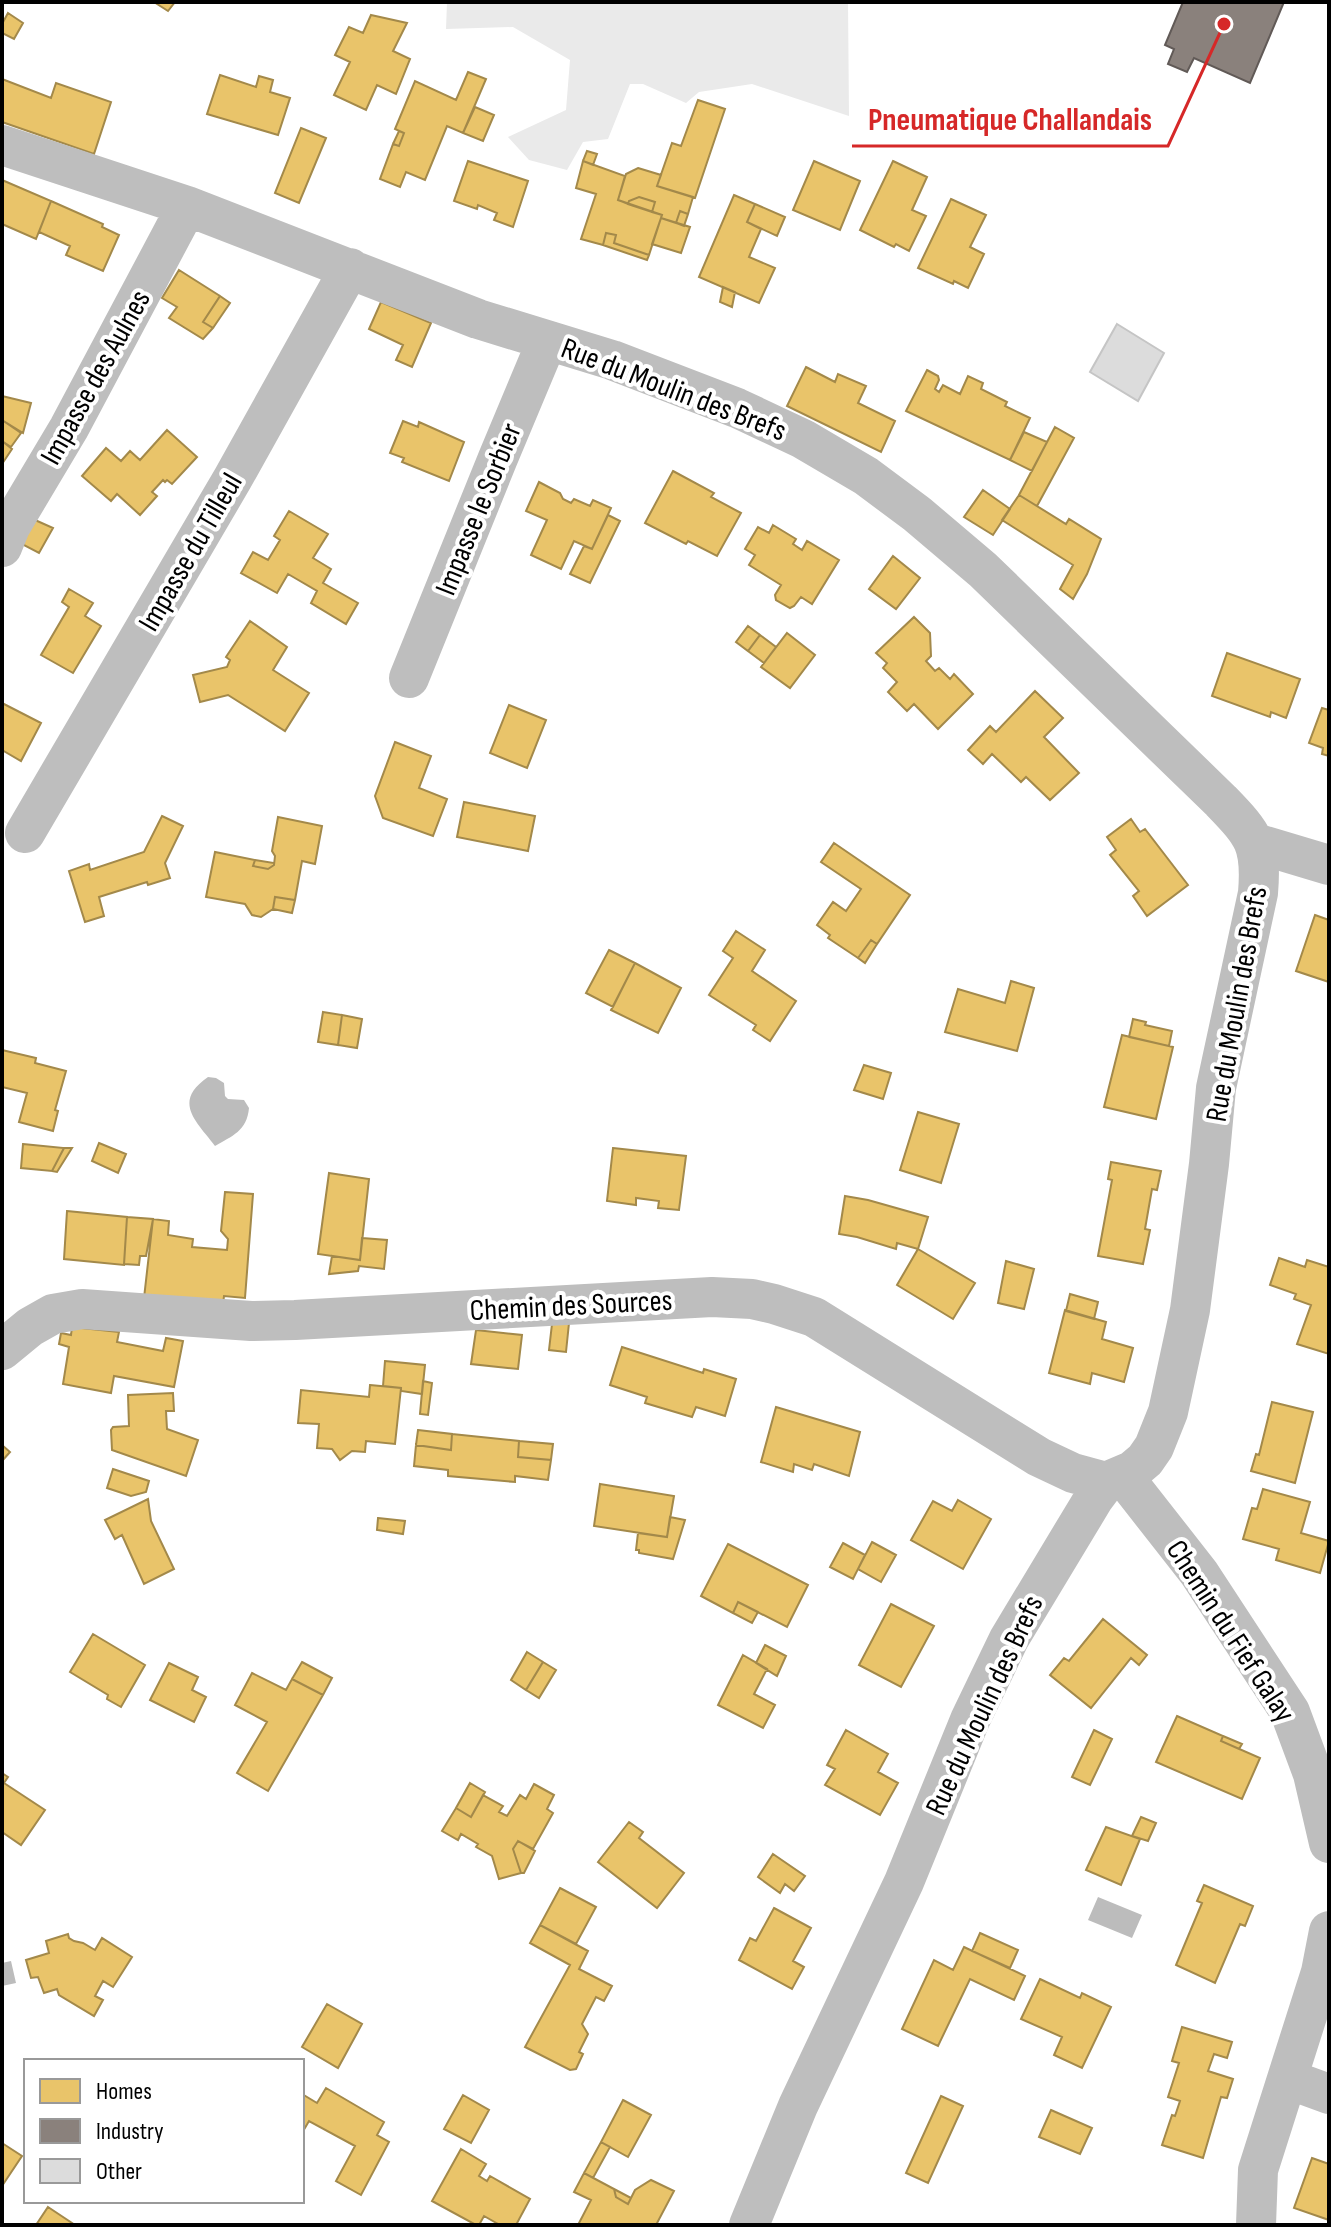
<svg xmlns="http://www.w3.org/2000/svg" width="1331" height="2227" font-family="'Sofia Sans Condensed',sans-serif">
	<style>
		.green { fill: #eaeaea }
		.water { fill: #bcbcbc }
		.homes { fill: #e9c46a; stroke: #a3894a; stroke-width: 2 }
		.industry { fill: #8a817c; stroke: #615a57; stroke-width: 2 }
		.building { fill: #dcdcdc; stroke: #c5c5c5; stroke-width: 2 }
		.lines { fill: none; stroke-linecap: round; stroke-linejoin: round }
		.minor { stroke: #bebebe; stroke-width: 40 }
		.labels { text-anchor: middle; stroke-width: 8; stroke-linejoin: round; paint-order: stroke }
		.street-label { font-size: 30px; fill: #000; stroke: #fff }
		.leader { fill: none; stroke: #d62828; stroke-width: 3 }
		.callout-dot { fill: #d62828; stroke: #fff; stroke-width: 3 }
		.callout-label { font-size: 32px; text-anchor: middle; font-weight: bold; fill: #d62828; stroke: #fff; stroke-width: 8; stroke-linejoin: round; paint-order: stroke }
	</style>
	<rect width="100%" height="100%" fill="#fff"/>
	<path class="green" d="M447 2H848L849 116 752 84 699 92 686 103 643 84H630L608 139 583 142 567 170 529 160 508 137 566 110 570 60 513 27 446 29Z"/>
	<path class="water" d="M208 1077 216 1078 224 1083 225 1096 228 1099 244 1100 249 1108C247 1131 232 1136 215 1146 196 1121 172 1102 208 1077Z
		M1098 1897 1142 1915 1132 1938 1088 1920Z
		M11 1961 16 1983 2 1986V1963Z"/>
	<path class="homes" d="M154 2H175L168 11Z
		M8 13 23 23 14 39 2 33V24Z
		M371 15 407 23 393 51 410 59 396 94 377 85 366 110 334 95 350 62 335 55 349 27 363 33Z
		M468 72 486 79 463 133 447 126 425 180 406 172 400 187 380 179 393 144 399 146 404 133 395 129 415 81 456 100Z
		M220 75 256 87 259 76 273 80 270 92 290 98 278 135 207 114Z
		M2 79 51 98 56 83 111 102 94 154 2 122Z
		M698 100 725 109 695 198 657 186 672 143 681 146Z
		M475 107 494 115 483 141 463 133Z
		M301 128 326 138 299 203 275 193Z
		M399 131 404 133 399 146 393 144Z
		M587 151 597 154 593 165 583 161Z
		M468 161 528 181 513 227 494 220 497 213 478 205 477 209 454 201Z
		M583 161 625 176 618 200 662 215 649 255 614 243 616 235 606 233 603 245 581 239 596 194 576 188Z
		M814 161 860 181 840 230 793 210Z
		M893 161 927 177 912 210 926 216 909 251 896 244 894 247 860 230Z
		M638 168 661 175 657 186 693 197 688 214 680 211 676 223 661 218 662 215 652 212 655 202 639 197 629 201 628 204 618 200 626 174Z
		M2 180 51 201 36 239 2 224Z
		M734 195 755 204 747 222 761 229 749 257 775 268 759 303 699 277Z
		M639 197 655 202 652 212 628 204 629 201Z
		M951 199 986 215 970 247 984 254 968 288 954 281 953 284 918 268Z
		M51 201 103 224 102 227 119 235 103 271 66 255 70 246 39 232Z
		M755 204 785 217 777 236 747 222Z
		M680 211 688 214 684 226 676 223Z
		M661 218 690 227 681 253 652 244Z
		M606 233 616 235 614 243 649 255 647 260 603 245Z
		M179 270 220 296 203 322 213 328 203 339 169 318 177 307 162 298Z
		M723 287 735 292 732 307 720 302Z
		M220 296 230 303 213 328 203 322Z
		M381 302 431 323 412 367 396 360 403 345 369 329Z
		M806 367 835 382 838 374 866 386 858 403 895 421 881 452 787 406Z
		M927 370 938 376 939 380 935 389 939 392 943 385 960 394 968 376 983 383 981 389 1007 402 1005 406 1030 418 1010 460 906 411Z
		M2 396 31 403 23 433 2 420Z
		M2 420 21 433 11 447 2 441Z
		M403 421 418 427 419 422 464 442 449 481 402 462 404 458 390 453Z
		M1055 427 1074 438 1037 506 1019 495Z
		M167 430 197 457 172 484 167 480 165 482 163 480 152 492 157 496 140 515 117 494 111 501 82 476 106 448 121 461 130 451 140 460Z
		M1024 432 1047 442 1032 471 1010 460Z
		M2 441 12 449 2 464Z
		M673 471 714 493 711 497 741 513 717 556 688 541 686 544 645 523Z
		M539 482 560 493 563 499 571 503 574 499 590 506 593 500 611 508 592 549 574 541 561 569 531 555 547 520 526 511Z
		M983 490 1010 509 993 535 964 517Z
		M1019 495 1066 524 1069 519 1101 539 1087 574 1073 599 1060 589 1073 565 1002 520Z
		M289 511 328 534 313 558 331 569 323 583 358 603 346 624 311 603 317 591 288 574 277 593 241 573 253 552 268 560 280 540 274 536Z
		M608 515 620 521 590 583 570 574 584 546 592 549Z
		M35 520 53 528 39 553 18 542Z
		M773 525 796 539 793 544 802 550 807 541 839 560 812 604 801 597 794 606 790 608 776 600 775 595 781 585 749 565 755 555 745 549 758 527 769 533Z
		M893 556 920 578 896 609 869 589Z
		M69 589 93 603 85 616 101 626 73 673 41 655 69 607 62 602Z
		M914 617 930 633 931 656 926 661 935 671 939 668 950 679 954 674 973 694 938 729 914 704 907 711 888 692 897 682 883 668 887 663 876 653Z
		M250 621 287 647 273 670 309 693 285 731 228 695 200 702 193 675 227 667 230 660 226 657Z
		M748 626 760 635 748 651 736 642Z
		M787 633 815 655 790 688 761 667Z
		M760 635 776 647 764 663 748 651Z
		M1227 653 1300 679 1286 718 1271 712 1270 717 1212 696Z
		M1035 691 1063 718 1044 737 1079 773 1050 800 1026 777 1021 782 992 754 983 764 968 750 990 726 996 732Z
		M2 703 41 723 21 761 2 750Z
		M509 705 546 720 527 768 490 753Z
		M1322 708 1329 710V756L1322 754 1323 748 1309 743Z
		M395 742 431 756 419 788 447 799 433 836 383 818 375 796Z
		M464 802 535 816 528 851 457 837Z
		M162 816 183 826 165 863 170 878 148 885 147 882 99 897 104 916 85 922 69 871 89 864 90 870 144 852Z
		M278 817 322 826 315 864 302 861 295 900 275 897 273 909 261 917 252 915 245 904 206 897 215 852 255 860 253 866 268 869 274 865 275 856 272 851Z
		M1131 819 1140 832 1145 829 1188 885 1147 916 1133 896 1139 891 1110 855 1116 850 1107 837Z
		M834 843 910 895 877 944 871 940 858 958 828 938 830 935 817 925 833 902 846 911 861 889 821 862Z
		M255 860 274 863V865L268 869 253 866Z
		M275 897 295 900 292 913 273 909Z
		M1315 915 1329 920V982L1296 971Z
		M736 931 765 950 752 971 796 1001 770 1041 753 1030 756 1025 709 995 733 958 723 951Z
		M871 940 877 944 865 963 858 958Z
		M609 950 635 963 613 1007 586 993Z
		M635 963 681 988 658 1033 611 1010Z
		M1011 981 1034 988 1017 1051 945 1032 958 989 1005 1003Z
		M323 1012 342 1015 338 1045 318 1042Z
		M342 1015 362 1019 357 1048 338 1045Z
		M1133 1019 1146 1022 1145 1025 1172 1031 1169 1046 1129 1037Z
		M1122 1035 1173 1047 1156 1119 1104 1107Z
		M2 1050 36 1058 35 1063 66 1071 55 1110 58 1111 53 1131 19 1122 27 1093 2 1087Z
		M864 1065 891 1073 883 1099 854 1090Z
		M918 1112 959 1124 941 1183 900 1170Z
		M99 1143 126 1154 118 1173 92 1161Z
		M23 1144 64 1148 52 1171 21 1168Z
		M64 1148H72L57 1172 52 1171Z
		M613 1148 686 1156 679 1210 658 1208 659 1201 636 1198V1205L607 1201Z
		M1111 1162 1161 1171 1157 1190 1152 1189 1145 1229 1150 1230 1143 1264 1098 1256 1112 1180 1108 1179Z
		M329 1173 369 1179 360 1260 318 1254Z
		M225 1192 253 1194 245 1298 224 1296 223 1304 144 1298 153 1219 169 1221 168 1235 193 1239 192 1247 227 1250 228 1239 221 1231Z
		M845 1196 868 1200 928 1217 918 1249 897 1243 896 1249 857 1237 839 1234Z
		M67 1211 127 1217 124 1265 64 1259Z
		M127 1217 153 1219 146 1256H140L139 1265 124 1264Z
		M362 1238 387 1240 384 1269 359 1266 358 1271 329 1274 332 1256 360 1260Z
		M918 1249 975 1283 953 1319 897 1285Z
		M1279 1258 1305 1267 1307 1260 1329 1267V1354L1297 1344 1311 1305 1294 1299 1296 1294 1270 1285Z
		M1006 1261 1034 1269 1024 1309 998 1303Z
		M1070 1294 1098 1302 1094 1319 1066 1311Z
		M1065 1310 1106 1322 1102 1339 1133 1348 1124 1382 1092 1373 1090 1384 1049 1373Z
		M569 1323 566 1352 549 1350 552 1324Z
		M72 1327 119 1332 117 1342 163 1351 166 1338 183 1341 174 1387 114 1376 111 1393 63 1384 69 1347 59 1344 61 1333 71 1335Z
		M476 1330 522 1335 518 1369 471 1364Z
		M622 1347 703 1373 704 1369 736 1379 725 1416 696 1407 692 1417 645 1403 647 1397 610 1385Z
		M385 1361 425 1365 422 1394 401 1391V1388L383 1386Z
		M423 1381 432 1383 428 1415 420 1414Z
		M370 1385 401 1388 395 1444 366 1441 365 1452 352 1451 340 1460 332 1449 317 1448 319 1424 298 1423 301 1390 369 1397Z
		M173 1393 174 1411H166L167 1429 198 1440 186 1476 112 1450 111 1430 113 1427 129 1426 128 1395Z
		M1272 1402 1313 1412 1295 1483 1251 1471 1256 1454 1259 1455Z
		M776 1407 860 1432 849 1476 814 1464 812 1470 794 1464 793 1472 761 1462Z
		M418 1430 452 1434 451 1450 416 1445Z
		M452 1434 519 1441 518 1457 551 1460 548 1480 515 1476V1482L448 1476V1470L414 1466 416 1445 451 1450Z
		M519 1441 553 1444 551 1460 518 1457Z
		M2 1445 10 1452 2 1461Z
		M113 1469 149 1481 146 1492 131 1496 107 1488Z
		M600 1484 674 1496 667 1537 594 1526Z
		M1263 1489 1310 1502 1301 1533 1329 1541 1320 1573 1276 1560 1279 1549 1243 1539 1252 1508 1257 1509Z
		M148 1499 151 1521 174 1569 144 1584 122 1535 115 1539 105 1520Z
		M958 1500 991 1519 963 1569 911 1540 933 1501 952 1511Z
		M670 1517 685 1520 673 1559 639 1553V1550H636L638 1533 667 1537Z
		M378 1518 405 1521 403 1534 377 1530Z
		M872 1542 896 1555 881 1582 858 1569Z
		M843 1543 865 1555 853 1579 830 1567Z
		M728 1544 808 1585 787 1627 738 1602 733 1613 701 1596Z
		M738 1602 758 1612 752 1623 733 1613Z
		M891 1604 934 1626 901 1687 859 1665Z
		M1103 1619 1147 1655 1139 1665 1131 1658 1091 1708 1050 1675 1064 1658 1069 1661Z
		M93 1634 145 1665 121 1707 107 1699 108 1695 70 1672Z
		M765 1645 786 1656 777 1676 756 1663Z
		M527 1652 543 1662 526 1690 511 1680Z
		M743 1655 767 1669 754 1694 775 1705 763 1728 718 1705Z
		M302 1662 332 1678 323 1695 292 1679Z
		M543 1662 556 1670 539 1698 526 1690Z
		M169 1663 198 1677 192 1690 206 1697 194 1722 150 1700Z
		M252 1673 286 1690 292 1679 323 1695 268 1791 237 1773 267 1722 235 1705Z
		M1177 1716 1223 1736 1221 1741 1260 1758 1242 1799 1156 1762Z
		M846 1730 888 1754 878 1772 898 1783 880 1815 825 1785 835 1769 827 1765Z
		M1094 1730 1112 1739 1090 1785 1072 1777Z
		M1223 1736 1242 1744 1239 1749 1221 1741Z
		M2 1773 8 1777 4 1783 45 1810 21 1845 2 1832Z
		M470 1783 485 1792 471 1817 456 1808Z
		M534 1784 554 1795 547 1809 553 1813 533 1849 518 1841 513 1849 521 1873 499 1879 492 1856 476 1847 478 1844 461 1834 458 1840 442 1831 456 1808 471 1817 483 1795 503 1806 499 1812 507 1816 520 1795 526 1799Z
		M1141 1817 1156 1823 1148 1841 1132 1836Z
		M629 1822 643 1832 639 1838 684 1873 657 1908 598 1862Z
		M1106 1827 1140 1839 1121 1885 1086 1870Z
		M518 1841 535 1851 524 1873H521L513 1849Z
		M773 1854 805 1876 794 1891 785 1884 780 1893 758 1877Z
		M1204 1885 1253 1906 1245 1926 1240 1924 1215 1983 1176 1965 1202 1903 1197 1901Z
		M560 1888 596 1907 576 1944 540 1925Z
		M774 1908 811 1928 793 1961 804 1967 792 1989 739 1960 750 1938 756 1941Z
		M540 1925 588 1951 579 1969 612 1986 604 2001 596 1997 582 2024 588 2034 579 2052 583 2054 576 2069 570 2070 525 2047 570 1965 530 1943Z
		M980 1933 1018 1950 1010 1968 972 1951Z
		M68 1934 69 1938 74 1941 83 1943 95 1950 102 1938 132 1957 113 1987 103 1981 95 1996 103 2000 94 2016 59 1995 57 1989 44 1993 38 1977 31 1978 26 1960 49 1953 46 1941Z
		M964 1947 1025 1976 1014 2000 970 1979 938 2046 902 2029 934 1960 953 1970Z
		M1040 1979 1080 1998 1082 1993 1111 2007 1082 2068 1054 2055 1062 2037 1021 2019Z
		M327 2004 362 2024 338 2068 302 2047Z
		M1182 2027 1232 2042 1227 2058 1214 2054 1208 2071 1233 2079 1227 2098 1221 2097 1203 2158 1162 2145 1172 2115 1175 2116 1180 2101 1168 2097 1179 2063 1172 2061Z
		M326 2088 384 2122 377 2135 389 2142 361 2195 336 2181 355 2146 309 2121 302 2133V2094L317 2103Z
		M463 2095 489 2110 471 2143 444 2129Z
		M941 2096 963 2106 928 2183 906 2173Z
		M623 2100 651 2115 628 2157 601 2142Z
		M1051 2110 1092 2128 1080 2154 1039 2137Z
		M601 2142 610 2147 593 2178 584 2173Z
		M2 2143 22 2156 2 2186Z
		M461 2149 486 2164 479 2176 487 2181 490 2176 530 2199 516 2225H500L484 2216 479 2225H476L432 2201Z
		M1312 2158 1329 2164V2220L1294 2208Z
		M584 2173 614 2189 616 2197 628 2204 635 2190 651 2180 674 2191 656 2225H578L591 2200 574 2192Z
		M614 2189 631 2198 628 2204 616 2197Z
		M48 2207 75 2225H36Z"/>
	<path class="industry" d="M1183 2H1284L1250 83 1194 58 1187 72 1168 64 1174 49 1165 45Z"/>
	<path class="building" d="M1117 324 1164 353 1138 401 1090 372Z"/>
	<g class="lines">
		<path class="minor" d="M2 145 187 206 478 319 612 360 737 408 803 439 866 476 917 514 983 570 1221 801C1254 835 1262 845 1258 893L1216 1088 1209 1164 1190 1310 1168 1412 1154 1447 1145 1460 1132 1471 1106 1482 1094 1498 1009 1639 970 1720 904 1882 798 2106 749 2225
			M2 547 10 527 69 428 187 206
			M409 678 498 458 547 341
			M25 833 233 478 350 268
			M1255 843 1329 865
			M2 1350 30 1327 53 1314 82 1309 251 1321 295 1320 712 1297 752 1299 774 1304 814 1317 1039 1457 1073 1473 1106 1482
			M1123 1476 1199 1573 1290 1712 1313 1774 1329 1843
			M1288 2079 1329 2094
			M1256 2225 1258 2170 1321 1972 1329 1931"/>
	</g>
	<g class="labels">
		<g class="street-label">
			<text transform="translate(95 377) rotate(-61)" y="10">Impasse des Aulnes</text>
			<text transform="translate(674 389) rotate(21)" y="10">Rue du Moulin des Brefs</text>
			<text transform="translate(478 509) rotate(-68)" y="10">Impasse le Sorbier</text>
			<text transform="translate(190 552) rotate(-60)" y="10">Impasse du Tilleul</text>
			<text transform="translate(1236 1004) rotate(-80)" y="10">Rue du Moulin des Brefs</text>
			<text transform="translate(571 1305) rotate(-3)" y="10">Chemin des Sources</text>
			<text transform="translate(1231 1631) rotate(57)" y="10">Chemin du Fief Galay</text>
			<text transform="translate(984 1705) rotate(-65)" y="10">Rue du Moulin des Brefs</text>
		</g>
	</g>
	<path class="leader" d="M1224 24L1168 146H852"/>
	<circle class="callout-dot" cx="1224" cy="24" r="8"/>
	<g class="callout-label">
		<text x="1010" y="130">Pneumatique Challandais</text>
	</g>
	<rect width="1331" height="2227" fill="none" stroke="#000000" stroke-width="8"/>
	<rect x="24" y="2059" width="280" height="144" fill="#ffffff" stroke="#999999" stroke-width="2"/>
	<rect x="40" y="2079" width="40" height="24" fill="#e9c46a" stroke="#999999" stroke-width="2"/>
	<text x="96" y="2099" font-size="24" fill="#000000">Homes</text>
	<rect x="40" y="2119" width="40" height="24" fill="#8a817c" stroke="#999999" stroke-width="2"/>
	<text x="96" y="2139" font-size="24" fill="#000000">Industry</text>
	<rect x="40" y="2159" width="40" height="24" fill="#dcdcdc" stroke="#999999" stroke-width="2"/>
	<text x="96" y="2179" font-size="24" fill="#000000">Other</text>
</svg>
